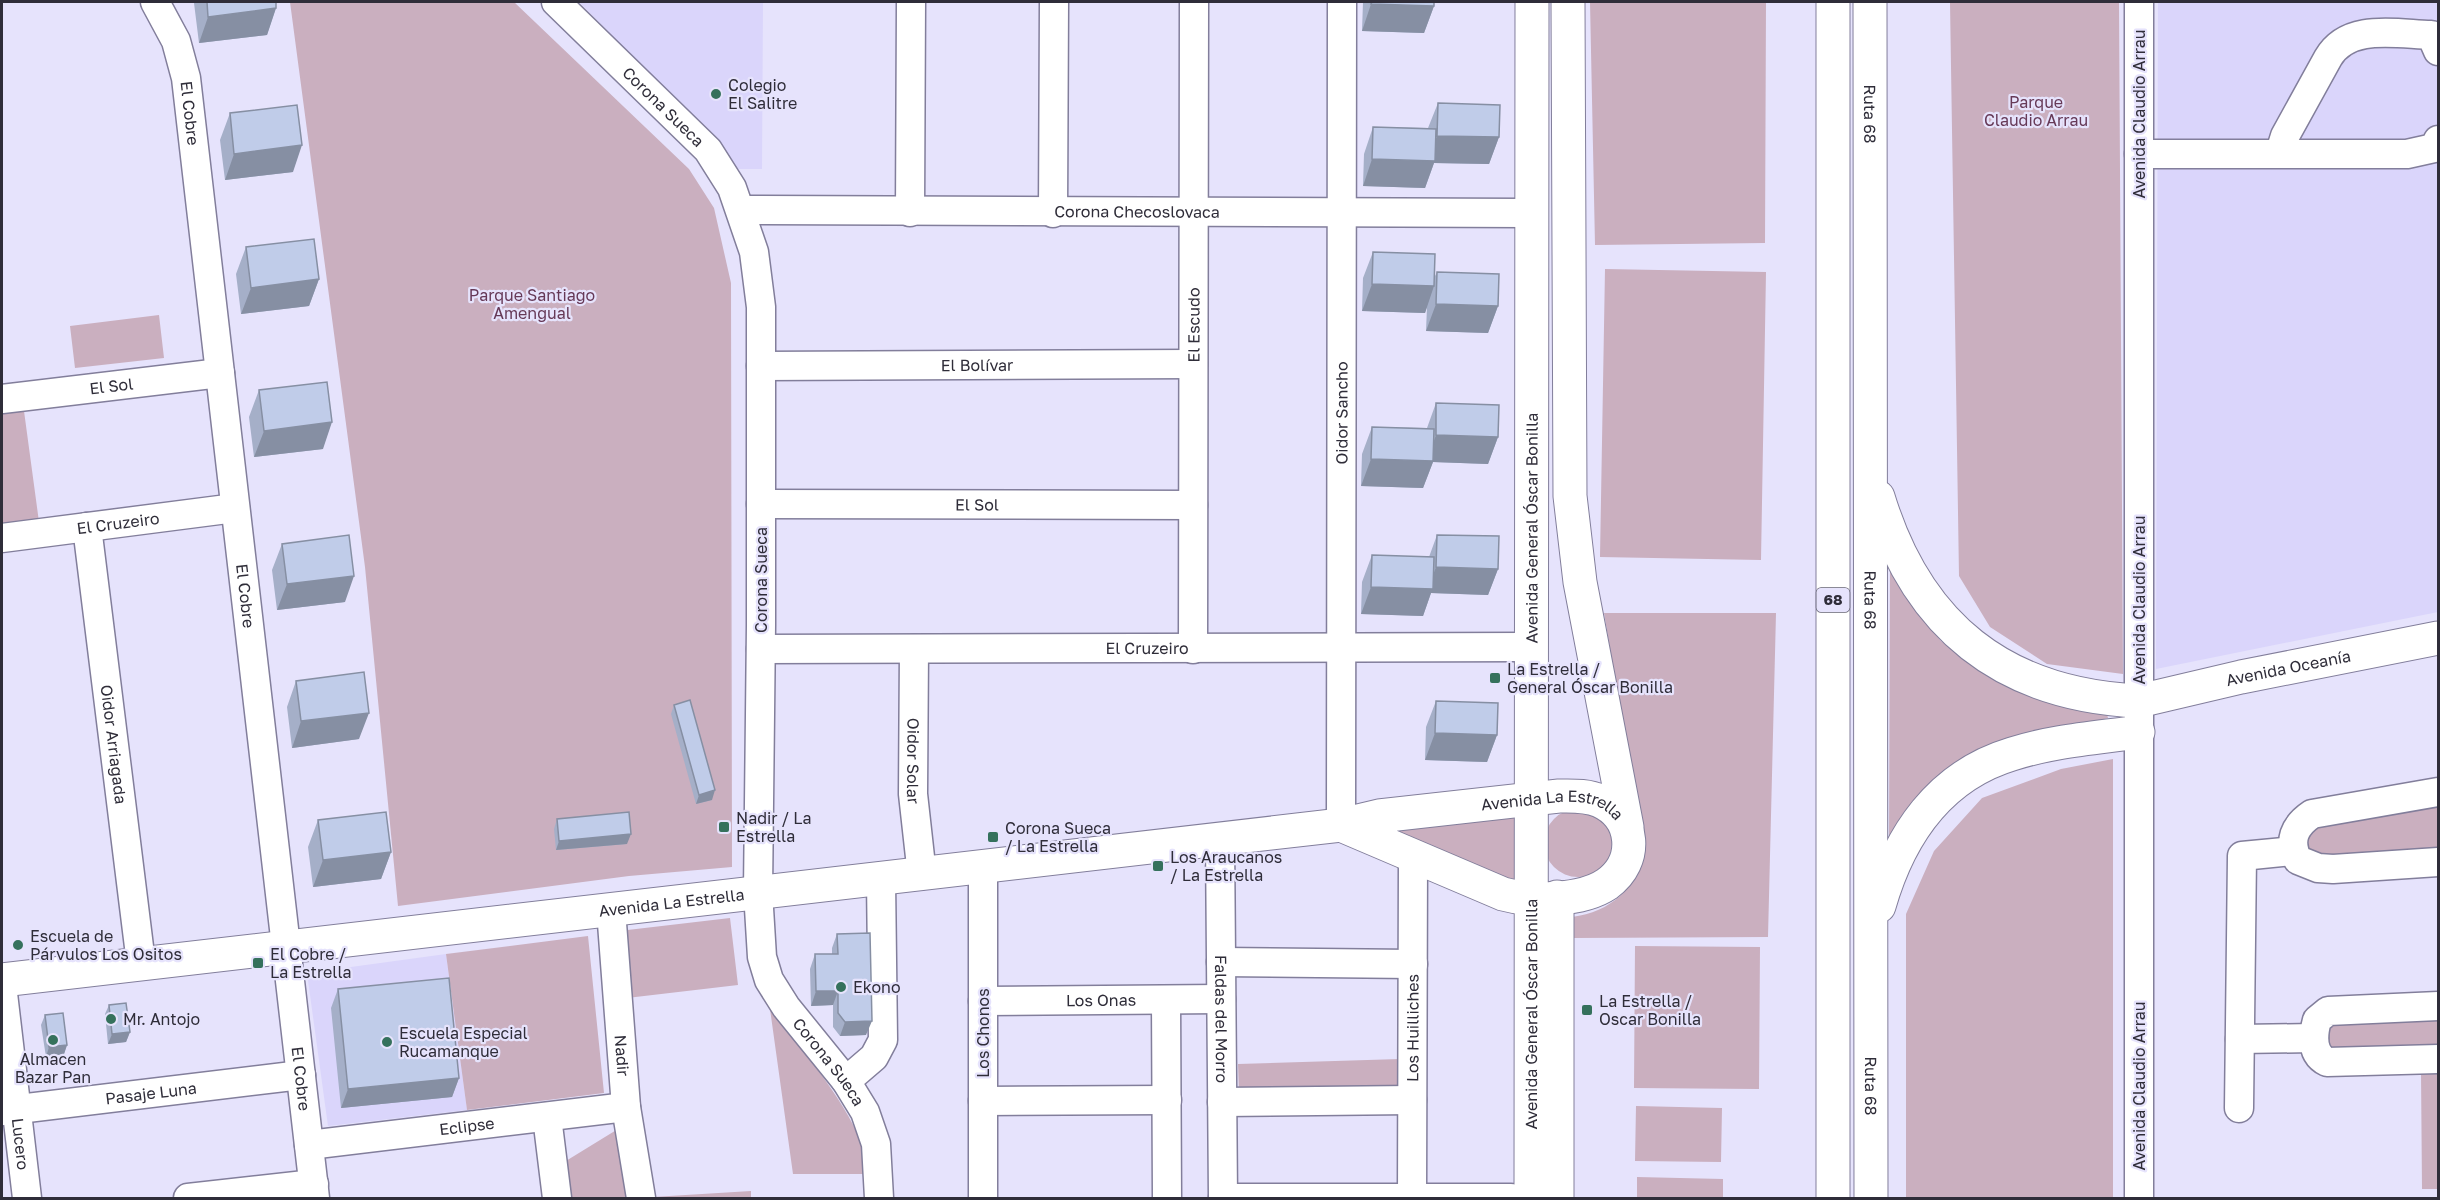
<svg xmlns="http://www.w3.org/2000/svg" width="2440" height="1200" font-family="'Golos Text',sans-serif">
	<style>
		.built { fill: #dad5fb }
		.green { fill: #caafbf }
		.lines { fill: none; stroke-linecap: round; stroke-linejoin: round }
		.minor-casing { stroke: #827e9b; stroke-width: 31 }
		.major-casing { stroke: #827e9b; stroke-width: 35 }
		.highway-casing { stroke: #827e9b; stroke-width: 35 }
		.minor { stroke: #fff; stroke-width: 28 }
		.major { stroke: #fff; stroke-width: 33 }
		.highway { stroke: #fff; stroke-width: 33 }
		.wall { fill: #a5afc8 }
		.shaded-wall { fill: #868fa3 }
		.building { fill: #c0cce9; stroke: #868fa3; stroke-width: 1.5 }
		.poi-dot { fill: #35715c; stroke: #e6e3fc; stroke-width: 2 }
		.labels { text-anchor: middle; stroke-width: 4.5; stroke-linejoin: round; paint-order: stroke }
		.shield { fill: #e6e3fc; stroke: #666474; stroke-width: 1.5 }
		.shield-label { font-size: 15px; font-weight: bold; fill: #2f2d39 }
		.poi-label { font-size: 16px; fill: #2f2d39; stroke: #e6e3fc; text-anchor: start }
		.park-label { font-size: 16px; fill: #663957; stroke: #e6e3fc }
		.street-label { font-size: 16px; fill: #2f2d39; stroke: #e6e3fc }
	</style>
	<rect width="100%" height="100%" fill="#e6e3fc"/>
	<path class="built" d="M579 2H763L762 169H734L678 102Z
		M2158 2H2438V612L2156 669Z
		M446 954 467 1110 328 1126 307 973Z"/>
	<path class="green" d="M290 2H514L689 169 714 208 731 283 732 867 629 876 398 906 365 567Z
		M1590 2H1766L1765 243 1595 245Z
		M1950 2H2119L2123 674 2047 664 1990 627 1959 576Z
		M1605 269 1766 272 1761 560 1600 557Z
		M159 315 164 358 75 368 70 326Z
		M24 411 39 522 2 525V413Z
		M1890 568 1905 597 1941 641 1994 677 2105 706 2108 718 2034 736 1889 843Z
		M1604 613H1776L1768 937 1574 938 1572 917C1611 912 1637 888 1644 850Z
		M2113 759V1198H1906V914L1934 851 1982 798 2061 769Z
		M2438 798V857L2307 860 2298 830Z
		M1544 843a34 34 0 1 1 68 0a34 34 0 1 1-68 0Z
		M1515 809 1514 886 1396 837 1395 825Z
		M730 918 738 985 627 998 619 931Z
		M588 936 604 1093 467 1110 446 954Z
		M1635 946 1760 947 1759 1089 1634 1088Z
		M770 1009C801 1049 849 1103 864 1151 867 1158 866 1166 866 1174H793Z
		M2438 1017V1053L2331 1055 2325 1024Z
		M1400 1059 1401 1089 1239 1093 1238 1064Z
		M2421 1072H2438V1189H2422Z
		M1636 1106 1722 1108 1721 1162 1635 1161Z
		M618 1129 631 1198H565L561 1164Z
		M1637 1177 1723 1179V1198H1637Z
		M751 1191V1198L653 1197Z"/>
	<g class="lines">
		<defs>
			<g id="minor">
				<path id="s1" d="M155 2 176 41 186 78 315 1198"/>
				<path id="s2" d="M556 2 708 150 732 188 754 252 761 307V625L758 892 762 957 769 980 786 1007 846 1081 865 1112 876 1144 879 1198"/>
				<path d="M2280 152 2285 136 2328 58C2348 23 2396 34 2431 35L2438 51"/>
				<path d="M2139 154H2407L2434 148 2438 140"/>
				<path id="s3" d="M741 210 1532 213"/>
				<path d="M910 212 911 2"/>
				<path d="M1053 213 1054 2"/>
				<path id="s4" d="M761 366 1193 364"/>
				<path id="s5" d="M2 399 220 373"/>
				<path id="s6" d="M761 504 1193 505"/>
				<path id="s7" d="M87 527 141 963"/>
				<path id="s8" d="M2 538 235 508"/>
				<path id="s9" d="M761 649 1531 647"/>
				<path id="s10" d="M914 649 913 794 922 875"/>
				<path id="s11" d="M1193 649 1194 2"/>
				<path d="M2438 792 2312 814C2294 826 2288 841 2298 860L2318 868 2333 869 2438 862"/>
				<path id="s12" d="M1341 825 1342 2"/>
				<path id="s13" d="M1220 839 1223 1198"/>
				<path id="s14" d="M611 910 626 1107 641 1198"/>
				<path d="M1221 962 1413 964"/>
				<path id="s15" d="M2 985 27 1198"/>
				<path d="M1166 1000 1167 1198"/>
				<path id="s16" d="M983 1001 1221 999"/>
				<path d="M2438 1006 2328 1011 2317 1020C2313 1035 2311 1054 2327 1062L2438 1059"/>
				<path d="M2240 1039 2314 1038"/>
				<path d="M846 1081 874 1057 883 1040 881 880"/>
				<path d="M983 1101 1167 1100"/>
				<path d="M1222 1102 1412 1100"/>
				<path d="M2239 1108 2242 856 2293 851"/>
				<path id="s17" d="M2 1111 301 1075"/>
				<path d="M547 1117 557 1198"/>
				<path id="s18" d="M309 1145 626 1107"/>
				<path d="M188 1198 314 1184"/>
				<path d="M983 1198V868"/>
				<path d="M1223 1198H1511"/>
				<path id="s19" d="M1412 1198 1413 857"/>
				<path d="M2139 1198V2"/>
			</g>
			<g id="major">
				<path d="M1568 2 1570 496 1580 582 1627 827"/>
				<path id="s20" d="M2139 701 2241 677 2438 638"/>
				<path d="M1557 897V1198"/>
				<path id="s21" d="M2 980 1341 825 1379 816 1559 796C1572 796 1587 795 1600 801 1635 817 1639 861 1607 884 1582 901 1532 902 1503 894L1341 825"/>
				<path id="s22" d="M1531 1198 1532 2"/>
			</g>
			<g id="highway">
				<path d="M1833 2V1198"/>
				<path id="s23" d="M1870 2 1871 1198"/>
				<path d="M1878 497C1917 626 2003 695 2139 701"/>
				<path d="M1879 906C1899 836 1939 776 2012 754 2052 741 2096 738 2138 732"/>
			</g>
		</defs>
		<use href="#minor" class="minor-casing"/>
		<use href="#major" class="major-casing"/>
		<use href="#highway" class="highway-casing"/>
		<use href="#minor" class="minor"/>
		<use href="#major" class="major"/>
		<use href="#highway" class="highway"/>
	</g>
	<path class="wall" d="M195 2H276V8L267 35 199 43 194 3Z
		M1363 2H1434V6L1424 33 1362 31Z
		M1438 103 1499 137 1489 164 1434 163 1425 188 1363 186 1364 154 1373 127 1428 128Z
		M230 113 293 172 225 180 220 140Z
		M246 247 319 279 309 306 241 314 236 274Z
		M1373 252 1434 278 1437 272 1498 306 1488 333 1426 331 1427 307 1425 313 1362 311 1363 278Z
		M259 390 323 449 254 457 249 417Z
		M1436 403 1498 437 1488 464 1433 462 1423 488 1361 486 1362 454 1372 427 1427 428Z
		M1437 535 1498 569 1488 595 1431 593 1423 616 1361 614 1362 582 1372 555 1429 557Z
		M282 544 345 602 277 610 272 570Z
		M296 681 359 739 292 748 287 707Z
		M1436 701 1497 735 1487 762 1425 760 1426 727Z
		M674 705 712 800 696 804 671 714Z
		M557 819 627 844 556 850 554 829Z
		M318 820 391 852 381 879 313 887 308 847Z
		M837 934 866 1035 840 1036 833 1027V1005L811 1006 810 969 815 954H832V948Z
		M338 989 459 1078 452 1097 341 1108 331 1008Z
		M109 1005 130 1032 126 1042 108 1044 105 1014Z
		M45 1015 67 1045 64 1054 46 1057 41 1025Z"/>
	<path class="shaded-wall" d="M1371 4 1434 6 1424 33 1362 31Z
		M276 8 267 35 199 43 208 17Z
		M1437 136 1499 137 1489 164 1434 163 1425 188 1363 186 1372 159 1427 161Z
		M302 145 293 172 225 180 234 154Z
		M319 279 309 306 241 314 251 288Z
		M1372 284 1434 286 1425 313 1362 311Z
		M1436 304 1498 306 1488 333 1426 331Z
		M332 422 323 449 254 457 264 431Z
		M1436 435 1498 437 1488 464 1433 462 1423 488 1361 486 1371 459 1427 461Z
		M1436 567 1498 569 1488 595 1431 593 1423 616 1361 614 1371 587 1428 589Z
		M354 576 345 602 277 610 287 584Z
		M369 713 359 739 292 748 301 721Z
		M1435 733 1497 735 1487 762 1425 760Z
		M715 790 712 800 696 804 699 795Z
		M631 834 627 844 556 850 559 841Z
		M391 852 381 879 313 887 323 860Z
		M816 991H838L833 1005 811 1006Z
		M872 1021 866 1035 840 1036 845 1022Z
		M130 1032 126 1042 108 1044 112 1034Z
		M67 1045 64 1054 46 1057 49 1047Z
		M459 1078 452 1097 341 1108 348 1089Z"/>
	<path class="building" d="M207 2H276V8L208 17Z
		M1372 2H1434V6L1371 4Z
		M1438 103 1500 105 1499 137 1437 136Z
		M297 105 302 145 234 154 230 113Z
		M1373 127 1436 129 1435 161 1372 159Z
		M314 239 319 279 251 288 246 247Z
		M1373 252 1435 254 1434 286 1372 284Z
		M1437 272 1499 274 1498 306 1436 304Z
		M327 382 332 422 264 431 259 390Z
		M1436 403 1499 405 1498 437 1436 435Z
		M1372 427 1434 429 1433 461 1371 459Z
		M349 535 354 576 287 584 282 544Z
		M1437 535 1499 536 1498 569 1436 567Z
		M1372 555 1434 557 1433 589 1371 587Z
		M364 672 369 713 301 721 296 681Z
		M690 700 715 790 699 795 674 705Z
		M1436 701 1498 703 1497 735 1435 733Z
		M386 812 391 852 323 860 318 820Z
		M629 812 631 834 559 841 557 819Z
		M870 933 872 1021 845 1022 838 1013V991H816L815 954H838L837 934Z
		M449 978 459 1078 348 1089 338 989Z
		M126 1003 130 1032 112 1034 109 1005Z
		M63 1013 67 1045 49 1047 45 1015Z"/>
	<g class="poi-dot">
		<circle cx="716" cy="94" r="6"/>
		<rect x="1489" y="672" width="12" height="12" rx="3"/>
		<rect x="718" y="821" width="12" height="12" rx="3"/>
		<rect x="987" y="831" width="12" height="12" rx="3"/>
		<rect x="1152" y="860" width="12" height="12" rx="3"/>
		<circle cx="18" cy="945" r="6"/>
		<rect x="252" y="957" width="12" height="12" rx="3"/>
		<circle cx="841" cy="987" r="6"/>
		<rect x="1581" y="1004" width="12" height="12" rx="3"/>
		<circle cx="111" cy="1019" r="6"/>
		<circle cx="53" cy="1040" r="6"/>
		<circle cx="387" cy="1042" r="6"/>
	</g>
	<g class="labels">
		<rect class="shield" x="1816.5" y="588" width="33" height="24" rx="4.5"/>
		<g class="shield-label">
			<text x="1833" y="605">68</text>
		</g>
		<g class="poi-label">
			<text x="728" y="91">Colegio<tspan x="728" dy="18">El Salitre</tspan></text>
			<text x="1507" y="675">La Estrella /<tspan x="1507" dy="18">General Óscar Bonilla</tspan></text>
			<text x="736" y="824">Nadir / La<tspan x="736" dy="18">Estrella</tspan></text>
			<text x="1005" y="834">Corona Sueca<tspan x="1005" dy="18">/ La Estrella</tspan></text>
			<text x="1170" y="863">Los Araucanos<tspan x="1170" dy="18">/ La Estrella</tspan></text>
			<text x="30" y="942">Escuela de<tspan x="30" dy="18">Párvulos Los Ositos</tspan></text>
			<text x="270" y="960">El Cobre /<tspan x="270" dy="18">La Estrella</tspan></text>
			<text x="853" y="993">Ekono</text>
			<text x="1599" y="1007">La Estrella /<tspan x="1599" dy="18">Oscar Bonilla</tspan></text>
			<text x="123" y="1025">Mr. Antojo</text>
			<text x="399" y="1039">Escuela Especial<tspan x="399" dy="18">Rucamanque</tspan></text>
			<text x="53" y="1065" text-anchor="middle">Almacen<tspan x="53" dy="18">Bazar Pan</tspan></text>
		</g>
		<g class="park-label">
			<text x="2036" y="108">Parque<tspan x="2036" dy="18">Claudio Arrau</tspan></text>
			<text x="532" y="301">Parque Santiago<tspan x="532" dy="18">Amengual</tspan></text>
		</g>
		<g class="street-label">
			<text dy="6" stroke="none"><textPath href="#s2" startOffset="150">Corona Sueca</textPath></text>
			<text dy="6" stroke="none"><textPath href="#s1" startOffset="118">El Cobre</textPath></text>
			<text dy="6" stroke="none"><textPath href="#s23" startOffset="112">Ruta 68</textPath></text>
			<text transform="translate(2139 114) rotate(-90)" y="6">Avenida Claudio Arrau</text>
			<text dy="6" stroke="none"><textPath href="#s3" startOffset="396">Corona Checoslovaca</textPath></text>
			<text dy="6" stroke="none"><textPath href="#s11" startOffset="324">El Escudo</textPath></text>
			<text dy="6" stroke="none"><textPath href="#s4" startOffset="216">El Bolívar</textPath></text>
			<text dy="6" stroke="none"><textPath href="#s5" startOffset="110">El Sol</textPath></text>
			<text dy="6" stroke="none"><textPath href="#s12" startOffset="412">Oidor Sancho</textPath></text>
			<text dy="6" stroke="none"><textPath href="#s6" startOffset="216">El Sol</textPath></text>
			<text dy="6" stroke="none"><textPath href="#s8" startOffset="117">El Cruzeiro</textPath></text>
			<text dy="6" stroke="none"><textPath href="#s22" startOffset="670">Avenida General Óscar Bonilla</textPath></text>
			<text transform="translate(761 580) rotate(-90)" y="6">Corona Sueca</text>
			<text dy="6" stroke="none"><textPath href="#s1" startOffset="604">El Cobre</textPath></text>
			<text dy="6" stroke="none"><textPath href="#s23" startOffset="598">Ruta 68</textPath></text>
			<text transform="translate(2139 600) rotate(-90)" y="6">Avenida Claudio Arrau</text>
			<text dy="6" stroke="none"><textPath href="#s9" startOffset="386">El Cruzeiro</textPath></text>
			<text dy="6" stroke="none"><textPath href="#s20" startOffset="153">Avenida Oceanía</textPath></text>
			<text dy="6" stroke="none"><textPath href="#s7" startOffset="219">Oidor Arriagada</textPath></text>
			<text dy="6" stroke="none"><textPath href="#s10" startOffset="112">Oidor Solar</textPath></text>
			<text dy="6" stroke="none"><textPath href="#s21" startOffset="1563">Avenida La Estrella</textPath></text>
			<text dy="6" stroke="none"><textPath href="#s21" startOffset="674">Avenida La Estrella</textPath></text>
			<text dy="6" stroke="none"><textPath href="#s16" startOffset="118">Los Onas</textPath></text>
			<text dy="6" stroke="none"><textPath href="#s22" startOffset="184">Avenida General Óscar Bonilla</textPath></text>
			<text dy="6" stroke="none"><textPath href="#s13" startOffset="180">Faldas del Morro</textPath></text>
			<text dy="6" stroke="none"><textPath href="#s19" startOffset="170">Los Huilliches</textPath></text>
			<text transform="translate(983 1033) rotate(-90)" y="6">Los Chonos</text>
			<text dy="6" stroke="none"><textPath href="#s14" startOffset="146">Nadir</textPath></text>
			<text dy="6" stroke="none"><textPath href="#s2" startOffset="1156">Corona Sueca</textPath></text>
			<text dy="6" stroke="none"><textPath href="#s1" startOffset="1090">El Cobre</textPath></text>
			<text dy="6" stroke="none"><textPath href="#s23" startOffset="1084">Ruta 68</textPath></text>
			<text transform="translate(2139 1086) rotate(-90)" y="6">Avenida Claudio Arrau</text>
			<text dy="6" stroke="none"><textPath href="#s17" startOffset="150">Pasaje Luna</textPath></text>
			<text dy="6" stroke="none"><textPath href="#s18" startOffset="159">Eclipse</textPath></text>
			<text dy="6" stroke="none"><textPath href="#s15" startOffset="160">Lucero</textPath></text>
		</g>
	</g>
	<rect width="2440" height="1200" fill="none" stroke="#2f2d39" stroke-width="6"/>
</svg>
